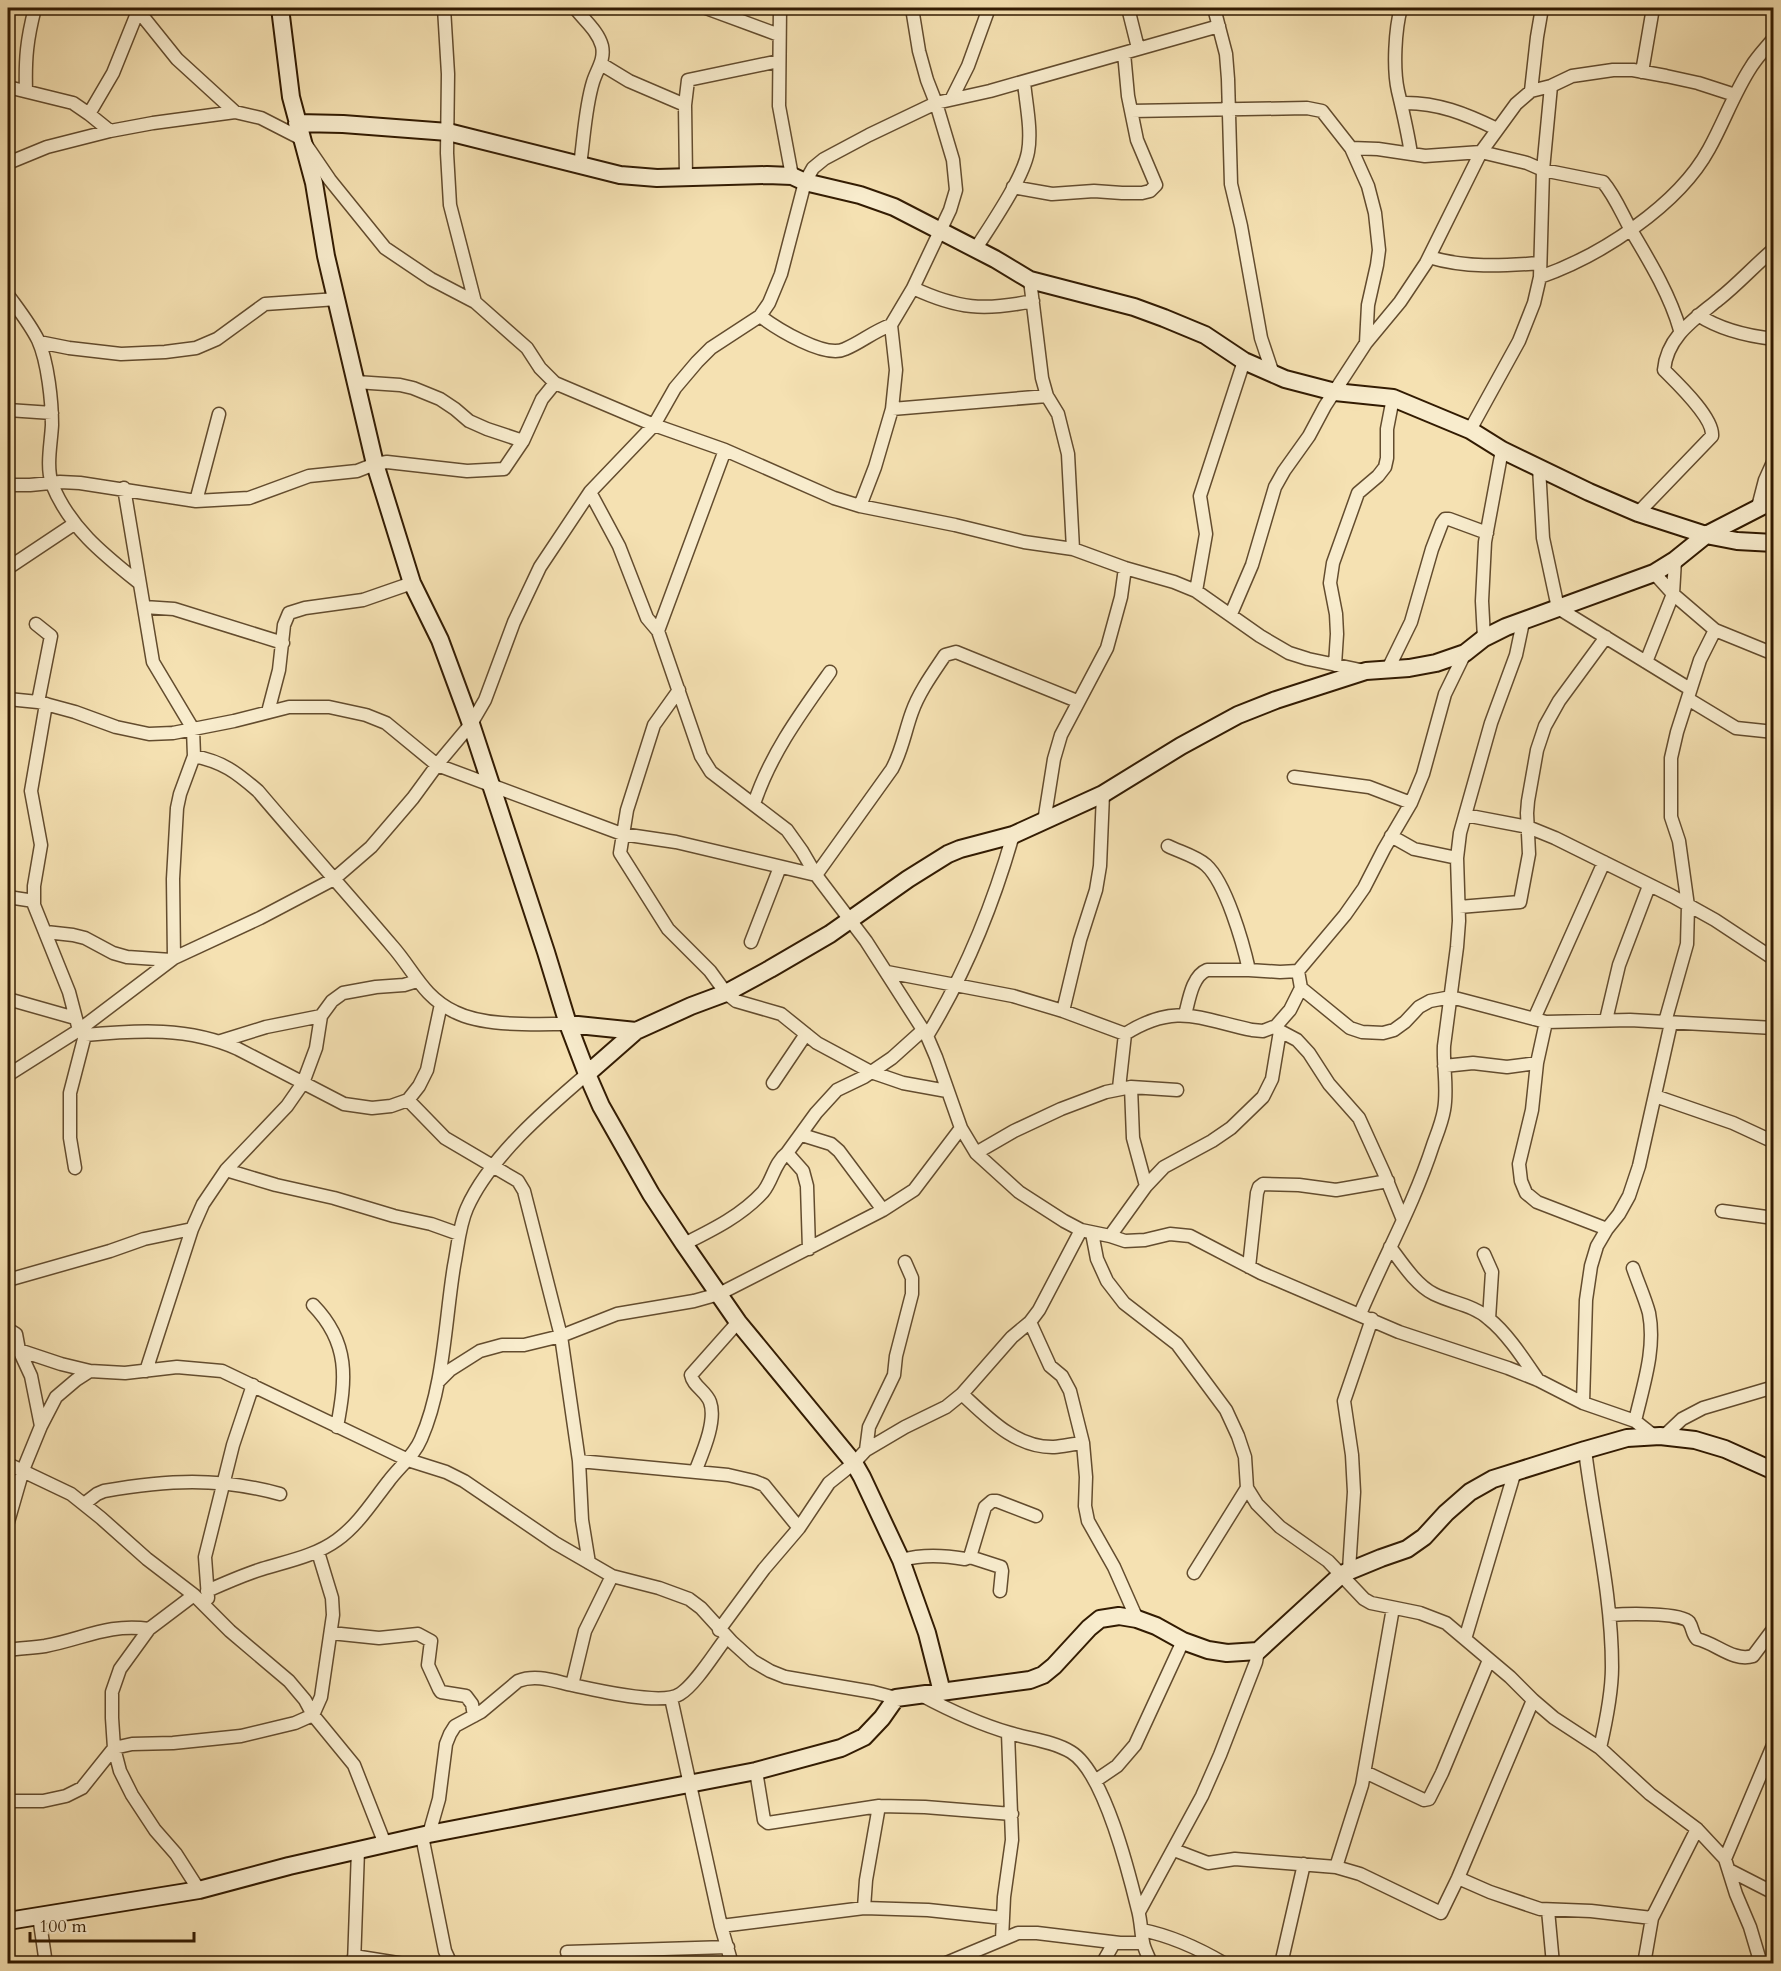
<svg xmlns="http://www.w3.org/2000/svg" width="1781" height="1971" font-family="Cardo,serif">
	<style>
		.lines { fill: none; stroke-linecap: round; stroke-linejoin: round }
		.street-casing { stroke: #634c2e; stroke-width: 15 }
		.secondary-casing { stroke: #321b02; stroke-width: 20 }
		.street { stroke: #f8eccd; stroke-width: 12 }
		.secondary { stroke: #f8eccd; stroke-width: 16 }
	</style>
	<rect width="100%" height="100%" fill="#f5e1b2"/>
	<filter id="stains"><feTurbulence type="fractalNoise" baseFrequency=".00333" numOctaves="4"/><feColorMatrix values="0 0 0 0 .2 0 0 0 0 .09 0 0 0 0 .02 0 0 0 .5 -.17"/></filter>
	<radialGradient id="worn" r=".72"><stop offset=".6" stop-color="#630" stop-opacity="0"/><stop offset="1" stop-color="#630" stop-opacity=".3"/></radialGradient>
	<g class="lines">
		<defs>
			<path id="street" d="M136 8 177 59 235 112
				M444 8 448 74 447 153 450 205 475 302
				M575 8C584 20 598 31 602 46 605 60 597 69 593 82 585 108 584 138 580 165
				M706 8 779 35
				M780 8 779 106 792 176
				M1128 8 1138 48
				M1214 8 1226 54 1228 79 1231 184 1241 226 1261 338 1273 374
				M1401 8C1395 29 1393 69 1398 91 1403 112 1408 133 1411 154
				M601 64 629 81 685 105
				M1642 72 1653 8
				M8 87 73 103 89 114 110 131
				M26 91C25 58 27 39 35 8
				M1531 91 1537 37 1542 8
				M952 98 968 66 989 8
				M1402 103C1437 102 1466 114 1497 129
				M1131 111 1307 108 1322 111 1351 148 1368 186 1375 213 1379 250 1377 265 1368 305 1366 343
				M89 114 113 73 138 11
				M1351 148 1378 149 1425 156 1481 152 1527 163 1543 170 1603 182C1615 196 1622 214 1631 230 1650 262 1670 295 1680 330
				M8 163 47 147 110 131 153 123 235 112 261 118 302 139 330 180 385 248 431 279 475 302 527 348 540 368 555 383 654 425 725 450 834 498 860 506 955 525 1024 542 1073 549 1125 568 1174 582 1196 591 1260 636 1289 653 1308 659 1365 671
				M686 178 685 105 688 80 779 61
				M1013 187 1052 194 1094 191 1122 193H1142L1150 191 1156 185 1137 140 1128 96 1124 53
				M975 250C990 226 1023 179 1028 152 1032 130 1026 104 1024 82
				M1429 257C1465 268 1502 266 1540 263
				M1540 277C1600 256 1678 206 1709 149 1724 122 1734 93 1751 67 1757 57 1766 48 1774 38
				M1030 280 1042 378 1047 396 1058 414 1068 454 1073 549
				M913 288C958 309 984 311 1033 301
				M8 295C18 309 30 324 38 340 48 362 52 402 52 425 51 444 46 466 52 484 69 527 103 554 138 582
				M1698 315C1721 330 1747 336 1774 339
				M760 316C776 328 825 359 845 349 862 342 872 332 891 325
				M39 342 69 348 121 354 165 352 196 348 217 339 265 304 337 299
				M356 382 400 385 413 388 440 399 455 409 469 421 487 429 523 441
				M892 409 1047 396
				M8 410 52 413
				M1470 430 1519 341 1534 303 1540 277 1543 170 1551 86
				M1539 467 1543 538 1558 608 1690 689
				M8 485H30L60 482 80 483 196 501 249 498 309 476 357 471 375 464 387 462 467 471 504 469 523 441 542 399 555 383
				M124 488 153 662 193 729 194 756 180 794 177 808 173 879 174 958
				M590 492 619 546 647 618 658 631 701 756 711 772 787 830 802 851 816 875 866 941 927 1036 936 1057 961 1128 976 1153 1019 1192 1064 1221 1081 1230 1110 1236 1146 1186 1164 1167 1212 1141 1231 1128 1263 1097 1272 1079 1280 1031
				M196 501 219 414
				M860 506 875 467 892 409 896 370 891 325 913 288 950 210 956 190 953 160 936 103 927 80 919 51 912 8
				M1758 507 1765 480 1774 460
				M1638 513 1712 436C1714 418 1677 383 1664 370 1667 336 1695 319 1719 299 1738 284 1755 265 1774 249
				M8 568 74 524
				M1654 573 1673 594 1715 630 1774 654
				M1196 591 1206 534 1200 496 1244 361
				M144 607 174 609 283 643
				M1231 614 1252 565 1275 487 1284 471 1309 436 1325 406 1366 343 1400 302 1426 263 1481 152 1516 104 1531 91 1551 86 1572 76 1613 70H1633L1666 76 1698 83 1735 95
				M36 624 51 636 38 702
				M658 631 725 450
				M1484 638 1482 601 1485 542 1502 450
				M1646 662 1673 594 1675 560
				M1335 665 1337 634 1336 614 1330 583 1333 563 1358 493 1378 476 1385 467 1387 458V429L1393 398
				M1388 669 1411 622 1432 549 1442 523 1445 519H1449L1487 533
				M679 690 654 725 627 810 620 853 668 929 710 971 726 993 736 1001 781 1014 817 1043 871 1072 903 1083 947 1091
				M8 699 38 702 75 712 116 727 149 734 173 733 234 721 289 707H329L366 715 386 723 437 765 622 834 676 842 816 875 892 769C902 751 905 731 912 712 919 692 933 673 945 655L956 652 1077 701
				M1688 699 1736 728 1774 732
				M46 704 31 791 41 845 34 886V905L69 992 79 1030 85 1035C138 1030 189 1027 238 1049L344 1104 372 1108 391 1106 408 1100 419 1086 427 1070 441 1004
				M268 712 279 670 284 625 289 613 305 608 363 600 412 583
				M194 756C223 762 236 772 258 791 302 843 348 894 393 947 414 971 423 997 455 1012 485 1027 534 1024 568 1024
				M1294 777 1369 787 1411 803
				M754 804C770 755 800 714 830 672
				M1465 815 1528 827 1555 838 1672 896 1715 920 1774 959
				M1044 822 1054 759 1061 735 1107 648 1121 597 1125 568
				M1391 836 1414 849 1457 858
				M1168 846C1180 852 1196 856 1206 865 1226 883 1243 943 1249 970
				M8 897 34 901
				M1459 907 1520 902 1529 854 1527 813 1528 801 1537 750 1545 726 1559 701 1606 637
				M46 932 73 935 85 938 113 953 127 957 171 960
				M751 942 780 867
				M887 972 1013 996 1063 1011 1125 1034C1176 1002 1200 1019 1252 1030L1263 1031 1276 1026 1290 1010 1301 988 1298 971 1345 915 1364 888 1384 849 1411 803 1423 774 1445 694 1465 653
				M1301 988 1350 1028 1362 1032 1383 1033 1394 1030 1405 1022 1419 1007 1430 1001 1451 997 1546 1022 1630 1020 1774 1028
				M8 999 75 1018
				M1063 1011 1080 940 1096 890 1100 866 1103 794
				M1185 1015C1189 1000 1192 976 1207 970H1249L1280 972 1298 971
				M1534 1019 1604 862
				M1606 1020 1619 965 1649 886
				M1546 1022 1537 1063 1532 1110 1519 1164 1521 1181 1526 1193 1537 1202 1607 1229
				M1665 1022 1687 944 1688 906 1679 841 1671 817V758L1677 732 1700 660 1715 630
				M1276 1026 1280 1031 1297 1040 1309 1053 1329 1084 1359 1118 1384 1173 1403 1220
				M927 1036C965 974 993 905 1013 835
				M221 1041 266 1027 321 1016
				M1444 1066 1473 1063 1507 1067 1537 1063
				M8 1075 79 1030 174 958 260 918 334 879 371 847 413 798 440 761 471 724 485 700 514 622 540 567 590 492 654 425 675 388 697 362 711 348 760 316 769 303 781 274 805 182 813 168 824 159 869 135 936 103 990 91 1219 26
				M773 1083 806 1034
				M1131 1087 1133 1138 1146 1186
				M1119 1088 1125 1034
				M1655 1096 1733 1123 1774 1142
				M408 1100 445 1138 518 1181 524 1191 561 1336 579 1461 582 1520 589 1563
				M802 1135 831 1144 839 1151 883 1210
				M787 1153 803 1171 807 1186 809 1249
				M976 1153 1014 1131 1061 1109 1106 1092 1131 1087 1177 1090
				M75 1168 70 1138V1093L85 1035
				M226 1170 276 1185 334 1198 394 1216 431 1224 459 1234
				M1722 1211 1774 1218
				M1092 1233 1097 1259 1107 1281 1124 1303 1177 1344 1226 1410 1238 1436 1245 1457 1247 1488 1257 1504 1280 1527 1328 1561 1364 1599 1371 1603 1420 1613 1446 1623 1510 1677 1533 1700 1554 1718 1600 1748 1650 1794 1697 1829 1725 1859 1736 1894 1750 1927 1761 1964
				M1110 1236 1125 1241 1145 1240 1170 1234 1190 1236 1261 1273 1399 1332 1508 1368 1538 1380 1583 1403 1635 1421 1654 1436
				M684 1244C712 1230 741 1216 763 1192 773 1180 774 1163 787 1153L816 1113 837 1090 864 1077 892 1058 922 1031
				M1390 1247C1402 1263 1416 1285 1434 1294 1452 1303 1474 1305 1489 1319 1507 1333 1525 1361 1538 1380
				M1484 1254 1492 1272 1489 1319
				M1249 1267 1257 1193 1259 1187 1263 1184 1299 1185 1336 1190 1388 1181
				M1633 1268C1638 1283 1645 1298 1649 1313 1656 1349 1643 1386 1635 1421
				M8 1280 110 1251 144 1239 192 1229
				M313 1305C350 1343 346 1379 337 1427
				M1360 1314C1384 1257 1414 1204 1433 1145 1437 1134 1442 1122 1444 1110 1448 1089 1443 1068 1444 1046L1457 947 1459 921 1457 858 1460 833 1491 723 1516 655 1523 622
				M1030 1322 1050 1366 1062 1376 1070 1391 1083 1443 1086 1477 1085 1506 1088 1521 1114 1567 1137 1619
				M8 1329 16 1334 19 1350 31 1376 41 1426
				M19 1350 61 1364 90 1371 125 1373 177 1367 222 1371 408 1460 446 1472 464 1481 555 1543 612 1576 659 1588 689 1599 701 1608 732 1642 753 1661 770 1671 785 1677 873 1692 896 1698
				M146 1371 192 1229 203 1204 226 1170 287 1106 303 1083 316 1048 321 1016 332 1001 343 993 376 987 404 985 417 981
				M438 1382 450 1370 480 1351 502 1345H524L561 1336 617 1314 694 1301 719 1294 883 1210 914 1190 961 1128
				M962 1394C988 1418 1016 1448 1054 1447 1064 1446 1073 1444 1083 1443
				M1583 1403 1586 1300 1591 1266 1597 1246 1607 1229 1619 1214 1629 1196 1639 1166 1671 1023
				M1664 1436 1682 1419 1703 1408 1774 1387
				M866 1450 869 1427 894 1375 896 1356 912 1294V1278L905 1262
				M1585 1450C1594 1523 1612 1594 1612 1667 1612 1694 1606 1722 1600 1748
				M579 1461 728 1475 754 1481 764 1485 799 1528
				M8 1464 71 1494 101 1518 147 1559 194 1595 230 1631 289 1681 305 1700 313 1715 354 1765 385 1844
				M695 1472C702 1454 717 1421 710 1402 706 1391 693 1386 691 1375L738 1322
				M84 1504 97 1494 104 1491C167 1480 218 1477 280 1494
				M8 1522 23 1470 41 1426 56 1397 76 1380 90 1371
				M970 1557 1001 1567 1002 1571 1000 1591
				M901 1560C923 1554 943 1555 965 1559L970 1557 985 1507 992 1501H997L1036 1516
				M1349 1570 1354 1492 1352 1455 1344 1401 1372 1319
				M1194 1573 1247 1488
				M207 1591C225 1583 243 1575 262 1569 288 1561 315 1556 337 1540 358 1525 373 1501 388 1482 399 1467 414 1456 421 1439 444 1387 445 1321 454 1266 458 1246 459 1226 467 1208 489 1158 546 1109 587 1074
				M194 1595 149 1629 120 1669 112 1692V1718L114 1748 120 1771 132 1795 155 1830 176 1854 199 1890
				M208 1598 205 1557 233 1445 253 1385
				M1610 1615C1624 1614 1681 1612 1689 1622 1693 1628 1692 1634 1697 1639 1716 1643 1733 1662 1753 1656L1774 1628
				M719 1630 764 1569 799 1528 829 1483 854 1463 866 1450 905 1427 946 1407 962 1394 1012 1337 1030 1322 1039 1310 1081 1230
				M331 1633 379 1638 418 1634 431 1641 428 1665 439 1689 441 1692 466 1696 472 1704 474 1716
				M1465 1639 1515 1471
				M8 1650C20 1648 32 1648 45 1646 83 1639 109 1623 149 1629
				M572 1685 585 1631 612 1576
				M921 1695C949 1710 979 1724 1010 1733 1029 1739 1053 1741 1071 1752 1104 1772 1129 1873 1138 1910 1141 1921 1141 1932 1143 1942 1144 1949 1149 1957 1151 1964
				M671 1698 721 1926 732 1964
				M756 1771 764 1820 768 1823 879 1806 925 1807 1012 1814
				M1365 1772 1424 1800 1429 1799 1442 1773 1489 1660
				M1095 1781 1117 1766 1135 1745 1183 1641
				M8 1801H43L66 1796 82 1788 114 1748 132 1744 173 1743 241 1736 295 1723 313 1715 321 1697 333 1615 332 1598 318 1552
				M429 1834 439 1799 446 1744 450 1734 455 1726 481 1712 518 1681C536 1674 554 1681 572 1685 595 1690 662 1706 680 1694 696 1684 715 1652 727 1637
				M422 1836 445 1951 451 1964
				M1174 1850 1208 1863 1235 1859 1336 1867 1360 1874 1441 1913 1458 1878 1533 1700
				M1725 1859 1774 1743
				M1336 1867 1362 1785 1393 1608
				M1729 1870 1774 1893
				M1458 1878 1490 1892 1540 1909 1591 1911 1652 1918
				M864 1908 866 1880 879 1806
				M1548 1910 1553 1964
				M1139 1912 1202 1796 1220 1755 1256 1662 1258 1651
				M39 1916 46 1964
				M721 1926 864 1908 928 1910 1003 1918
				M1142 1930C1172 1936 1198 1948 1225 1964
				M1002 1939 1004 1897 1012 1840 1008 1733
				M567 1952 728 1947
				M354 1956 404 1964
				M354 1964 358 1850
				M944 1964 1018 1933H1037L1120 1943H1143
				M1102 1964 1114 1943
				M1281 1964 1304 1864
				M1644 1964 1652 1918 1697 1829"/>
			<path id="secondary" d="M280 8 291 97 314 183 326 256 375 464 412 583 440 640 471 724 546 952 568 1024 587 1074 601 1106 651 1194 684 1244 738 1322 854 1463 862 1477 901 1560 927 1633 942 1692
				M297 123 343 124 448 132 620 175 657 178 767 175 792 176 805 182 860 195 894 207 995 259 1030 280 1134 307 1164 318 1205 335 1244 361 1285 379 1335 392 1393 398 1470 430 1502 450 1589 492 1638 513 1706 535 1737 541 1774 543
				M568 1024 636 1031
				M587 1074 636 1031 691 1006 726 993 770 969 830 934 908 879 948 854 960 849 1013 835 1103 794 1181 746 1238 715 1276 700 1366 671 1409 668 1436 663 1465 653 1484 638 1506 627 1654 573 1675 560 1706 535 1774 500
				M8 1921 199 1890 289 1866 429 1834 756 1771 841 1748 864 1737 882 1718 896 1698 1030 1680 1043 1675 1054 1666 1089 1628 1100 1619 1119 1616 1137 1619 1156 1626 1183 1641 1208 1650 1227 1653 1258 1651 1342 1574 1381 1558 1407 1549 1424 1537 1446 1513 1470 1492 1493 1479 1585 1450 1627 1438 1660 1436 1695 1440 1725 1449 1774 1471"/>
		</defs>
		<use href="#street" class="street-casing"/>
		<use href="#secondary" class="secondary-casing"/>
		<use href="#street" class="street"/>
		<use href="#secondary" class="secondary"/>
	</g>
	<rect width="1781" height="1971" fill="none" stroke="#f5e1b2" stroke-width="30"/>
	<rect x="9" y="9" width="1763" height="1953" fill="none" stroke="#321b02" stroke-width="3"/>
	<rect x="15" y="15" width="1751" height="1941" fill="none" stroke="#321b02" stroke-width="1.5"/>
	<path d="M30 1932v9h164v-9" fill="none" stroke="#321b02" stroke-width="3"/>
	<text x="39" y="1932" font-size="18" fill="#321b02" stroke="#f8eccd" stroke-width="4.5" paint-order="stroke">100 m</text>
	<rect width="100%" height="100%" filter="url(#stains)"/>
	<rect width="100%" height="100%" fill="url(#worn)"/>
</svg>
